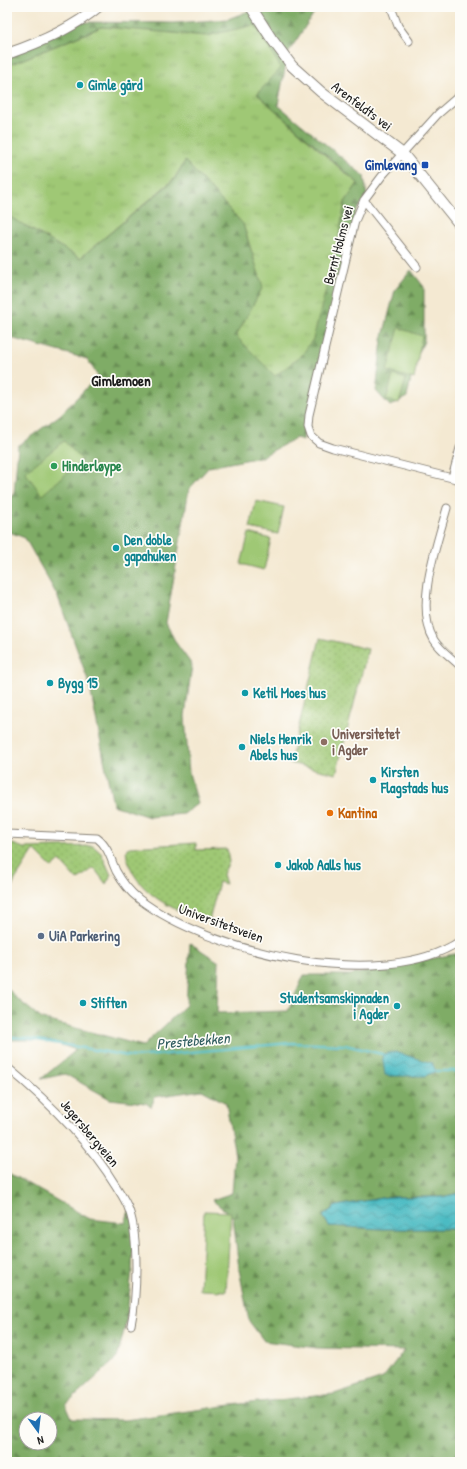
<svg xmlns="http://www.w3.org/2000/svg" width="467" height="1469" font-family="'Patrick Hand',sans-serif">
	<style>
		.grass { fill: url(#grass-dots); stroke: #5e7248 }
		.forest { fill: url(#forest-firs); stroke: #4e6441; fill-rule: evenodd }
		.park { fill: url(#park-tufts); stroke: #5e7248 }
		.pitch { fill: #9fc874; stroke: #5e7248 }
		.water { fill: url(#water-waves); stroke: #346c70 }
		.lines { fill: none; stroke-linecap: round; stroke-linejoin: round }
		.stream { stroke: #4cbbc3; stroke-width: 2.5 }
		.street-casing { stroke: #888277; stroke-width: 9 }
		.secondary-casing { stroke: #888277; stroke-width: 12 }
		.street { stroke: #fff; stroke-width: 7 }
		.secondary { stroke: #fff; stroke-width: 10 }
		.culture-dot { fill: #0f9aa8; stroke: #fdfcf7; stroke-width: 1.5 }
		.transit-dot { fill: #1a4fb4; stroke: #fdfcf7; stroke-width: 1.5 }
		.leisure-dot { fill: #2e9e5b; stroke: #fdfcf7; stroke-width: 1.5 }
		.education-dot { fill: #8d6e63; stroke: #fdfcf7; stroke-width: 1.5 }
		.food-dot { fill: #e8710a; stroke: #fdfcf7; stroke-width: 1.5 }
		.service-dot { fill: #5c6f8a; stroke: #fdfcf7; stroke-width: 1.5 }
		.labels { text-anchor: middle; stroke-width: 3.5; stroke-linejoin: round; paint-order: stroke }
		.culture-label { font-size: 14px; font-weight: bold; fill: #0d838f; stroke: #fdfcf7; text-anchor: start }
		.street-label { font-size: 14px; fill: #1c1c1c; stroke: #fdfcf7 }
		.transit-label { font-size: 14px; font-weight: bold; fill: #164399; stroke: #fdfcf7; text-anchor: end }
		.leisure-label { font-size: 14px; font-weight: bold; fill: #27864d; stroke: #fdfcf7; text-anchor: start }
		.education-label { font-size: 14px; font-weight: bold; fill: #785e54; stroke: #fdfcf7; text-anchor: start }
		.food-label { font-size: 14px; font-weight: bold; fill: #c56008; stroke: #fdfcf7; text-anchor: start }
		.service-label { font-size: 14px; font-weight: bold; fill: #4e5e75; stroke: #fdfcf7; text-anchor: start }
		.neighbourhood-label { font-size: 15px; font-weight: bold; fill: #1c1c1c; stroke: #fdfcf7 }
		.water-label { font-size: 15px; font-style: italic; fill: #2f5c5f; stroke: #fdfcf7 }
	</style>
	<defs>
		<pattern id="grass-dots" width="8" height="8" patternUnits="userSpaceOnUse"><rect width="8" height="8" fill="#9fc874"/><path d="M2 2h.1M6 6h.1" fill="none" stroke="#88ab64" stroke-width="1.8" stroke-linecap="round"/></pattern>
		<pattern id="forest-firs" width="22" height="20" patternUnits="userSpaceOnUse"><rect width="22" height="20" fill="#7fac66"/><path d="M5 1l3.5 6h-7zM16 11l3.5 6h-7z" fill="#678b53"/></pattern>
		<pattern id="park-tufts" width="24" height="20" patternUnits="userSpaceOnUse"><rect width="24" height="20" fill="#9fc874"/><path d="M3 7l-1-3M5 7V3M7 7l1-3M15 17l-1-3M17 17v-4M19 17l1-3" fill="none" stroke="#88ab64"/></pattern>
		<pattern id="water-waves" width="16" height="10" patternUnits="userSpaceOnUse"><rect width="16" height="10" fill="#4cbbc3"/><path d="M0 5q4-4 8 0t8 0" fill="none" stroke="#3e979e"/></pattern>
	</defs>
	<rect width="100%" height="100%" fill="#fdfcf7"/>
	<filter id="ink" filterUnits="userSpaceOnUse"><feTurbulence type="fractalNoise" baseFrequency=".025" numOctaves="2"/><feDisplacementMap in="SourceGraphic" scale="8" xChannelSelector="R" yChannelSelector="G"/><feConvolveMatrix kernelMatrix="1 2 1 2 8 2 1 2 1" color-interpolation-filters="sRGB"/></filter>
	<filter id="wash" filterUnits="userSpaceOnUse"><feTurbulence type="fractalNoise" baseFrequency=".012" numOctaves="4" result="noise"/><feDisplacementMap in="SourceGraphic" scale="16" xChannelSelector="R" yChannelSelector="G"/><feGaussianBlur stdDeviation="0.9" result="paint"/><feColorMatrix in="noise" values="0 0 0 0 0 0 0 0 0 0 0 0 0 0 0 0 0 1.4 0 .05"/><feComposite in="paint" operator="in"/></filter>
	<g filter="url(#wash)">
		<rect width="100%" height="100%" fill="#f4e9d2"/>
		<path class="grass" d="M320 638 368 649 336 774 290 763Z
			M7 842 24 848 93 846 101 853 111 875 106 884 94 868 77 880 60 861 52 868 34 850 15 880 7 902Z
			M196 843V850L227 849 229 862 223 874 226 884 219 882 209 921C174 912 132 892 126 852L129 847Z"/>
		<path class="forest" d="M259 7H318L288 53 278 105 364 176 367 196 356 211 307 418 303 440 296 438 261 457 209 467 189 489 166 623 176 643 192 665 185 716 189 773 198 803 184 814 149 817 113 805 89 683 58 597 25 538 7 531 9 512 7 502 14 493 18 446 60 415 98 376 87 359 7 337V215L80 258 174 180 185 161 243 224 263 287 236 336 330 275 337 247 345 202 358 183 257 94 255 26 206 36 101 27 7 66V50L82 22 174 23 228 19Z
			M411 270 424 287V341L414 364 407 397 390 406 376 391 382 340 395 290Z
			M190 943 219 962 217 1013 288 1011 304 975H350L454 954H460V1193L441 1197H387L336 1206 323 1216 329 1226 382 1229H460V1462H7V1172L90 1219 125 1223 129 1211 134 1216 132 1271 126 1323 117 1358 66 1405 72 1419 125 1420 231 1405 334 1394 383 1378 404 1350 317 1348 264 1341 249 1321 239 1269 233 1217 212 1200 232 1193 235 1156 226 1103 202 1090 155 1097 151 1107 146 1103 110 1099 65 1074 41 1079 76 1050 47 1040H7V987L15 997 42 1019 143 1046 186 1005ZM26 1419H50V1443H26Z"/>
		<path class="park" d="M255 25 281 68 257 94 344 172 358 183 345 202 337 247 313 339 302 355 275 376 236 336 263 287 243 224 185 161 174 179 80 258 7 215V66L102 27 206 36Z"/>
		<path class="pitch" d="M399 328 422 336 414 379 387 371Z
			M393 375 406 379 399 403 386 400Z
			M64 441 82 460 42 495 25 472Z
			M256 501 284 507 278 534 250 528Z
			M249 533 271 539 264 570 241 564Z
			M204 1211 231 1212 226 1291 200 1290Z"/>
		<path class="water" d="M395 1052 432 1063 436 1071 425 1076H388L385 1075 382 1054Z
			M460 1193V1229H382L329 1226 323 1216 336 1206 387 1197H441Z"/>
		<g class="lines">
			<path class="stream" d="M7 1037 26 1038 134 1057 291 1043 345 1045 382 1054
				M436 1071H460"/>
		</g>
	</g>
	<g filter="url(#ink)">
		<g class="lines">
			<defs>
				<path id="street" d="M391 7 398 26 409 41
					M460 95 438 114 382 176 364 200 355 221 309 415 308 427 311 436 319 443 333 448 460 480
					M364 200 417 267
					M452 478 460 448
					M447 508C437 544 414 607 434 640 441 651 451 657 460 666
					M7 834 97 838C108 846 111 860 116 871 122 882 130 892 139 899 209 953 383 993 460 941
					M7 1067C48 1101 88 1140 116 1186 121 1194 126 1201 129 1210 139 1237 137 1297 131 1325"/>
				<path id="secondary" d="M251 7 271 38 292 66 321 92 403 154 460 225
					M7 54C39 43 72 29 98 7"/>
			</defs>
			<use href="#street" class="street-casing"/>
			<use href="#secondary" class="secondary-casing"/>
			<use href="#street" class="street"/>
			<use href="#secondary" class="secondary"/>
		</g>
	</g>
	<g class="culture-dot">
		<circle cx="80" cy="85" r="4"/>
		<circle cx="116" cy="548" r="4"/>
		<circle cx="50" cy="683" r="4"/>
		<circle cx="245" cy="693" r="4"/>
		<circle cx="242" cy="747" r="4"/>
		<circle cx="373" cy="780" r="4"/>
		<circle cx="278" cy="865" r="4"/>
		<circle cx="83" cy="1003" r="4"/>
		<circle cx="397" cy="1006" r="4"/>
	</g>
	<rect class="transit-dot" x="421" y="161" width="8" height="8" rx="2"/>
	<circle class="leisure-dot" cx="54" cy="466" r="4"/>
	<circle class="education-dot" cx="324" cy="742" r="4"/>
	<circle class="food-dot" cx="330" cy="813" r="4"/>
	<circle class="service-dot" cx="41" cy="936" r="4"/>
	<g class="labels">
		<g class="culture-label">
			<text x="88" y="90">Gimle gård</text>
			<text x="124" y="545">Den doble<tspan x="124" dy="16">gapahuken</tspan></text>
			<text x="58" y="688">Bygg 15</text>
			<text x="253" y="698">Ketil Moes hus</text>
			<text x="250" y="744">Niels Henrik<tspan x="250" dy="16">Abels hus</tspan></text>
			<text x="381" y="777">Kirsten<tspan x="381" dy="16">Flagstads hus</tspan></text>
			<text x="286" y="870">Jakob Aalls hus</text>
			<text x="389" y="1003" text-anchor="end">Studentsamskipnaden<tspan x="389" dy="16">i Agder</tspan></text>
			<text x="91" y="1008">Stiften</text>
		</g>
		<g class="street-label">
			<text transform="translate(362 106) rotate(37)" y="5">Arenfeldts vei</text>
			<text transform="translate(338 245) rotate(-75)" y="5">Bernt Holms vei</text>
			<text transform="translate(221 923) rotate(20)" y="5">Universitetsveien</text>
			<text transform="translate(90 1133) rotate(50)" y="5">Jegersbergveien</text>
		</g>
		<g class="transit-label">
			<text x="417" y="170">Gimlevang</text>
		</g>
		<g class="leisure-label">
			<text x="62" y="471">Hinderløype</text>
		</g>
		<g class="education-label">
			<text x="332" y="739">Universitetet<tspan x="332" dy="16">i Agder</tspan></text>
		</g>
		<g class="food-label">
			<text x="338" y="818">Kantina</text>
		</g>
		<g class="service-label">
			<text x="49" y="941">UiA Parkering</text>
		</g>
		<g class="neighbourhood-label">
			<text x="121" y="386">Gimlemoen</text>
		</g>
		<g class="water-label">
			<text transform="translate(193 1041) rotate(-5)" y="5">Prestebekken</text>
		</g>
	</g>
	<rect width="467" height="1469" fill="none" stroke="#fdfcf7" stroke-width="24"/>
	<g transform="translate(38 1431) rotate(165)"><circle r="19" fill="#fdfcf7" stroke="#a3a29f"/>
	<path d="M0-3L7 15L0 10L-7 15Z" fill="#1f6fb2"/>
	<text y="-6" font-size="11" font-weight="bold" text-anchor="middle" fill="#1c1c1c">N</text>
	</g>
</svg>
